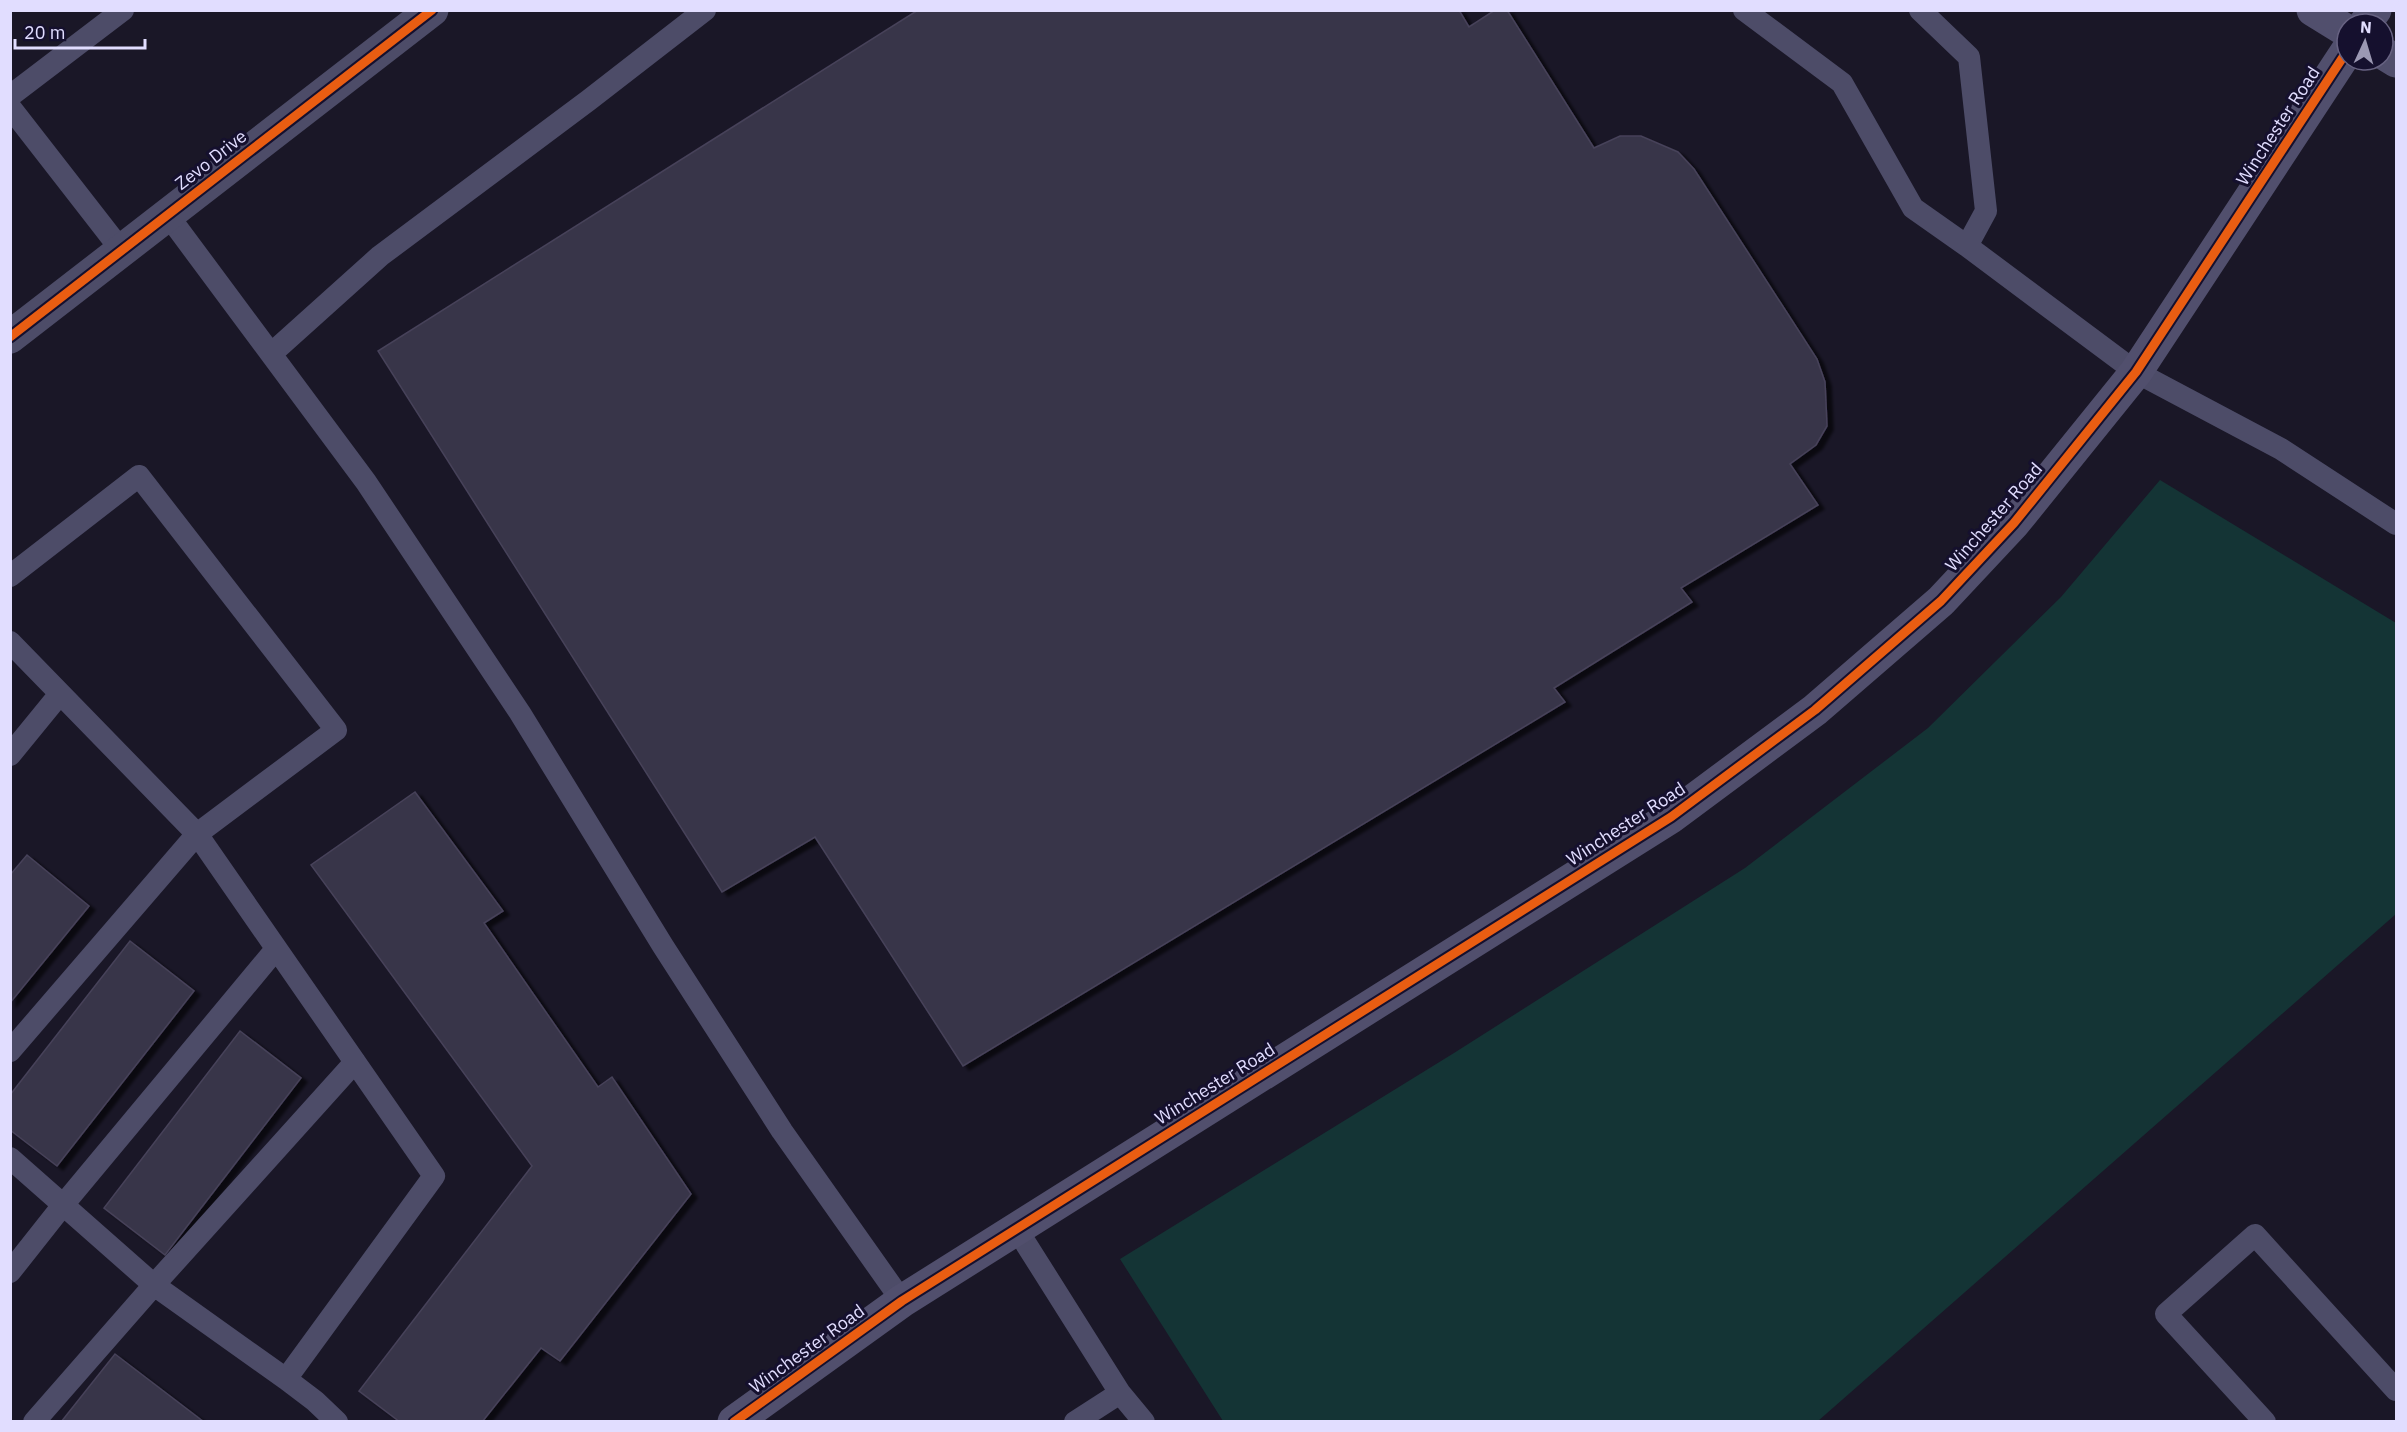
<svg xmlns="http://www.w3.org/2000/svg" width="2407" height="1432" font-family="'IBM Plex Sans',sans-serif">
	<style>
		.green { fill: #143435 }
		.building { fill: #393648; stroke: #47425a; stroke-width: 1.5; filter: url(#shadow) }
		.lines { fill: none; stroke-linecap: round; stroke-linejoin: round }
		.lane { stroke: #4d4c68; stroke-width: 22 }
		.street { stroke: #4d4c68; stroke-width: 33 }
		.secondary { stroke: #514f6d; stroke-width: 33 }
		.cycleway-casing { stroke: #15102e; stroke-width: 13 }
		.cycleway { stroke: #e95d12; stroke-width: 9 }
		.labels { text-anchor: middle; stroke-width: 6; stroke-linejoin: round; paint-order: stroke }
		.street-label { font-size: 18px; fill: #e1ddff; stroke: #15102e }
	</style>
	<defs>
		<filter id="shadow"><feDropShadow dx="6" dy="4" stdDeviation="1.5" flood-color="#0009"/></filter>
	</defs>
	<rect width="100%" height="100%" fill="#1a1727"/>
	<path class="green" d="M2160 480 2396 623V914L1818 1421H1223L1120 1259 1454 1053 1745 868 1928 728 2061 597Z"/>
	<path class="building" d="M918 10H1459L1469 27 1495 10H1507L1594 148 1620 136H1641L1678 152 1694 169 1817 359 1825 382 1826 403 1827 426 1816 445 1790 464 1818 505 1681 588 1692 602 1554 688 1565 702 963 1066 815 837 722 892 378 351Z
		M415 792 503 911 484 923 598 1087 612 1077 691 1194 560 1361 541 1348 482 1422H400L359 1391 532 1166 311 865Z
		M27 855 89 906 10 1003V875Z
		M130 941 194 991 57 1166 10 1130V1095Z
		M240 1031 301 1078 165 1255 104 1208Z
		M115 1354 204 1422H61Z"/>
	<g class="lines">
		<path class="lane" d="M1744 10 1842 83 1913 208 1967 246
			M1920 10 1969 57 1986 211 1967 246 2136 372 2281 449 2396 524
			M10 96 123 10
			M10 107 122 251
			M167 214 366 482 520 713 663 946 782 1131 902 1301
			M271 354 380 256 589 100 705 10
			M10 576 139 476 336 730 197 834 434 1176 286 1379 315 1401 337 1422
			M10 642 197 834 10 1051
			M10 755 59 695
			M10 1158 154 1285 355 1062
			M1016 1228 1120 1393 1075 1422
			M10 1272 63 1205 276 949
			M1120 1393 1144 1422
			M34 1422 154 1285 286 1379
			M2265 1422 2166 1314 2255 1235 2396 1390"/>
		<path class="street" d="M10 337 432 10"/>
		<path class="secondary" d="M2313 10 2347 31
			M2365 24 2375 10
			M2383 53 2396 61
			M734 1422 902 1301 1671 817 1815 710 1941 601 2014 523 2136 372 2347 51"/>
		<defs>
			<path id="cycleway" d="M10 337 432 10
				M734 1422 902 1301 1671 817 1815 710 1941 601 2014 523 2136 372 2347 51"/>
		</defs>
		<use href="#cycleway" class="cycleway-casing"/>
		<use href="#cycleway" class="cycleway"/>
	</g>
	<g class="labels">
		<g class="street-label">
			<text transform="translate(2278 126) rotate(-57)" y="6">Winchester Road</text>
			<text transform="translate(211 160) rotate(-38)" y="6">Zevo Drive</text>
			<text transform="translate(1994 517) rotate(-49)" y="6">Winchester Road</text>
			<text transform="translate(1626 824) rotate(-33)" y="6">Winchester Road</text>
			<text transform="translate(1215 1084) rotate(-32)" y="6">Winchester Road</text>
			<text transform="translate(807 1349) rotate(-36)" y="6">Winchester Road</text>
		</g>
	</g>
	<rect width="2407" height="1432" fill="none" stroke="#e1ddff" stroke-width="24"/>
	<g transform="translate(2365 42) rotate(4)"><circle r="28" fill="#15102e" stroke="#676282" stroke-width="1.5"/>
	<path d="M0-4.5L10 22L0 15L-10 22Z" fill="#9b98b3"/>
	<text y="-9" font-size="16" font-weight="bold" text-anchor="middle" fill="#e1ddff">N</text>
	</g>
	<path d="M15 39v9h130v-9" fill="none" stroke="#e1ddff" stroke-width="3"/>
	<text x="24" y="39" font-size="18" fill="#e1ddff" stroke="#15102e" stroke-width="4.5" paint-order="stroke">20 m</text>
</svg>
